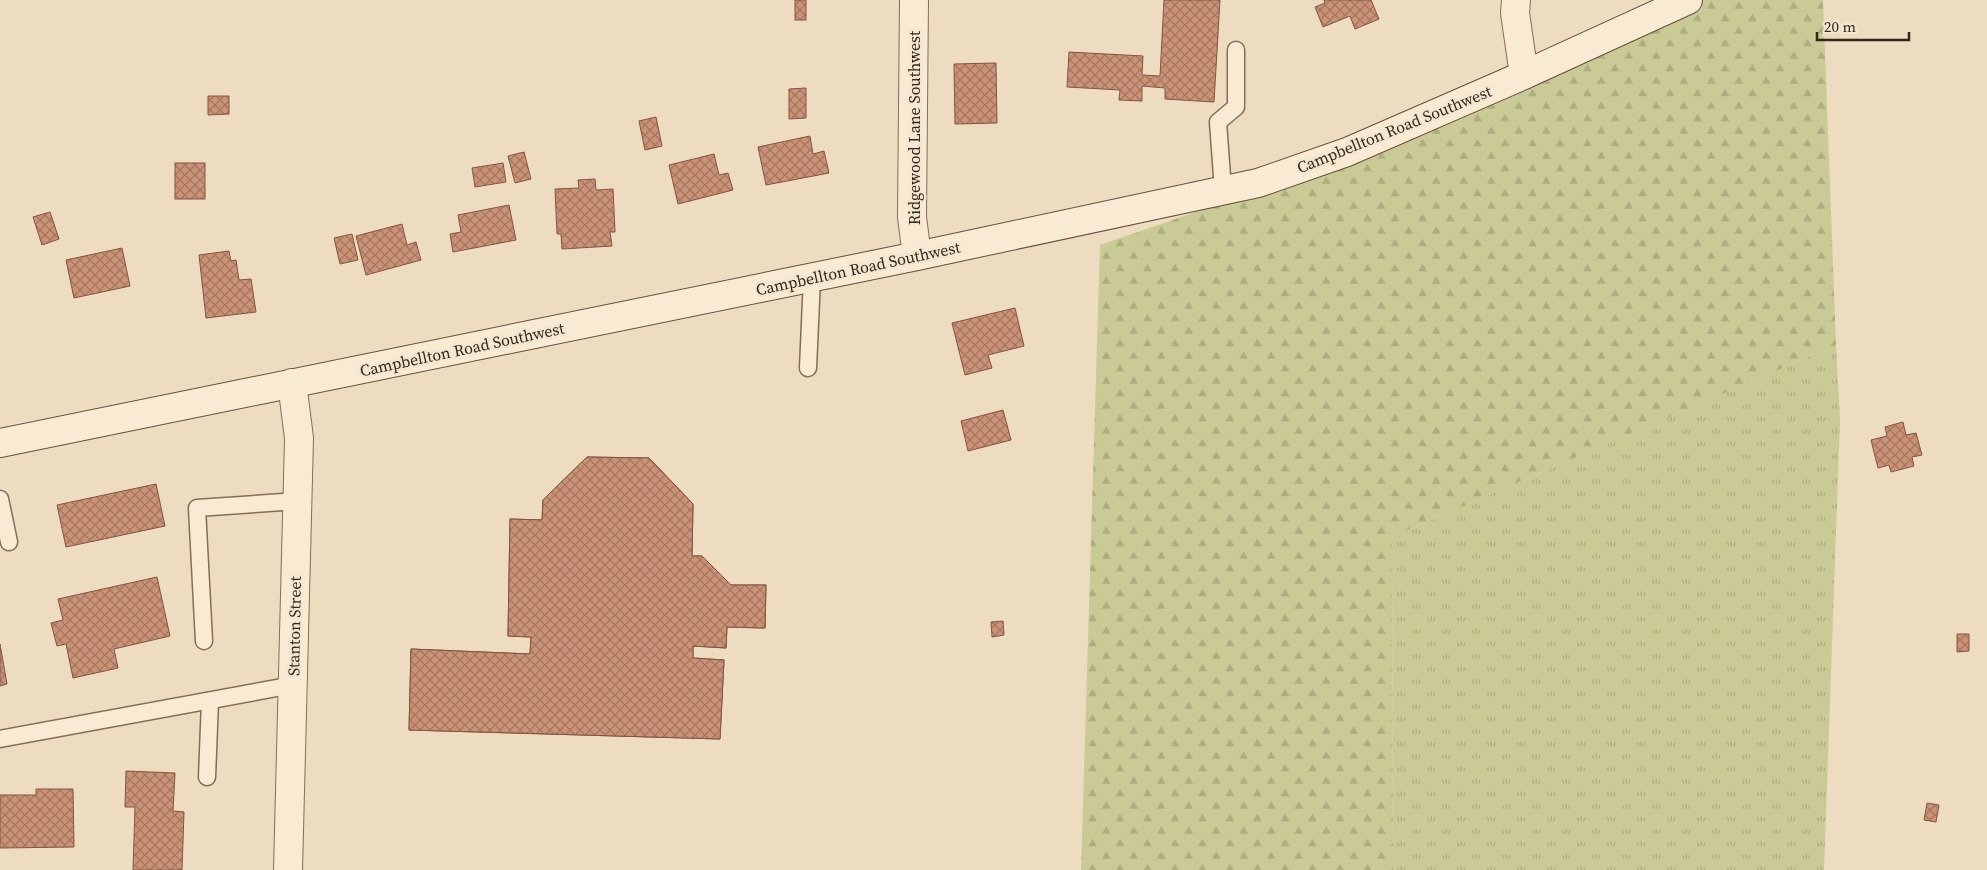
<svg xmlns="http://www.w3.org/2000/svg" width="1987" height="870" font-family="'Source Serif 4',serif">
<defs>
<pattern id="grass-tufts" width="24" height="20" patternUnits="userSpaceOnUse" patternTransform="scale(1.25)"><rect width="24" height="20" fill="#c9ca95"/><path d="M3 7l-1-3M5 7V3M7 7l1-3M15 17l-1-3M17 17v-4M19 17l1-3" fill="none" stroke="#adad80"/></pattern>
<pattern id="forest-firs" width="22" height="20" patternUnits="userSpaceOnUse" patternTransform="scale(1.25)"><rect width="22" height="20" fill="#c9ca95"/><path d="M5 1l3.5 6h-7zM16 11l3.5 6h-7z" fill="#adad80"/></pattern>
<pattern id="building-cross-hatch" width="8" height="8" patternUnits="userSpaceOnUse" patternTransform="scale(1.25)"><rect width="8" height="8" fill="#ca9276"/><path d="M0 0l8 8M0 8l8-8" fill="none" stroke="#a57760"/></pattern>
</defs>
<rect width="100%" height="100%" fill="#eddcc0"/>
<!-- grass -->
<polygon fill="url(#grass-tufts)" points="1836,345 1840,420 1824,870 1393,870 1392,537"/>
<!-- forest -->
<polygon fill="url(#forest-firs)" points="1690,0 1823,0 1836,345 1392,537 1393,870 1081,870 1100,245 1326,167"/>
<!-- building -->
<g fill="url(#building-cross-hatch)" stroke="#84543f" fill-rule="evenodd">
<rect x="795" y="0" width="11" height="20"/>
<polygon points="1164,0 1220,0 1214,102 1165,99 1165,88 1142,86 1142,101 1119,100 1120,90 1067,87 1069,52 1143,56 1142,75 1160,76"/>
<polygon points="1324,0 1371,0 1379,19 1355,29 1350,16 1323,27 1315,7 1325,3"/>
<polygon points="996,63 997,123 955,124 954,64"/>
<polygon points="806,88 806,118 789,119 789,89"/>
<polygon points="208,96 229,96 229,114 208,115"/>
<polygon points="656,117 662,146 645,150 639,121"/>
<polygon points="810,136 813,154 824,151 829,173 766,185 758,147"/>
<polygon points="524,152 531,179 515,183 508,156"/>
<polygon points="714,154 719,175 728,173 733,190 678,204 669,165"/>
<rect x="175" y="163" width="30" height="36"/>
<polygon points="503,163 506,182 475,187 472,168"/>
<polygon points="595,179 596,190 613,189 615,232 610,232 612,246 562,249 561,234 557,234 555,189 579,188 578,180"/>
<polygon points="509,205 516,240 453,252 450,234 461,232 458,215"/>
<polygon points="50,212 59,239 42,245 33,217"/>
<polygon points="402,224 407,245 416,242 421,260 366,275 356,236"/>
<polygon points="352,234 358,260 340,264 334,238"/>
<polygon points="122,248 130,286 74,298 66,260"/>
<polygon points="229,251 231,261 236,260 239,280 251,279 256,312 206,318 199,255"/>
<polygon points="1015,308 1024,346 988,355 992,368 965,375 952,323"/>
<polygon points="1003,410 1011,440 968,451 961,421"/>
<polygon points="1903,422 1906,435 1916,433 1922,455 1912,457 1914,466 1891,472 1889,465 1878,468 1871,440 1887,436 1885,427"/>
<path d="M 587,457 L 649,458 L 693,504 L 692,556 L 702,556 L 731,585 L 766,585 L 765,628 L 727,627 L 726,648 L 693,646 L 693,658 L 724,660 L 720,739 L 409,730 L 411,649 L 530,654 L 531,637 L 508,636 L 510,519 L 542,520 L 543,500 ZM 545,638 L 642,642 L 642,658 L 544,656 Z"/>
<polygon points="587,457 649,458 693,504 692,556 702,556 731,585 766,585 765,628 727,627 726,648 693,646 693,658 724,660 720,739 409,730 411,649 530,654 531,637 508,636 510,519 542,520 543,500"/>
<polygon points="156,484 165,526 66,547 57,505"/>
<polygon points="157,577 170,636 114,649 118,668 73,678 66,644 57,646 51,623 63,620 58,599"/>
<polygon points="1003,621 1004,635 992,637 991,622"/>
<polygon points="1957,634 1969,634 1969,651 1957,652"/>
<polygon points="0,644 7,684 0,686"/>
<polygon points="126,771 175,773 173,811 184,812 182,870 133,870 135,807 125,807"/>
<polygon points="36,789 73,789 74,847 0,848 0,795 36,795"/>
<polygon points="1927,803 1939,805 1936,822 1924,820"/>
</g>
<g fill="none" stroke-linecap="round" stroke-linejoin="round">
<defs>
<g id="service">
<polyline points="1223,190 1218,122 1236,107 1236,50"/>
<polyline points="808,368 812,278"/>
<polyline points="0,499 9,542"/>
<polyline points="204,641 197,508 298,501"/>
<polyline points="0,739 293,685"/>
<polyline points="207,777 210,701"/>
</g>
<g id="minor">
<polyline points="914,0 912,217 917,256"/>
<polyline points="1516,0 1515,13 1524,75"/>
</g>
<polyline id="tertiary" points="288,870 299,438 292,383"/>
<polyline id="secondary" points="0,443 917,256 1258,183 1347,152 1524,75 1688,0"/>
</defs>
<!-- service casing -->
<use href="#service" stroke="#856d58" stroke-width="19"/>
<!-- minor casing -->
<use href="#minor" stroke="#856d58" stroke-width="30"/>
<!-- tertiary casing -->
<use href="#tertiary" stroke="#856d58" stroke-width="30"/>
<!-- secondary casing -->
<use href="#secondary" stroke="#674e3c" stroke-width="30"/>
<!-- service -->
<use href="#service" stroke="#f8ead3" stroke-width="16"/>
<!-- minor -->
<use href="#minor" stroke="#f8ead3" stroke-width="28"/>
<!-- tertiary -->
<use href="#tertiary" stroke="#f8ead3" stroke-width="28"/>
<!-- secondary -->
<use href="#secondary" stroke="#f8ead3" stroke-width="28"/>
</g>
<g text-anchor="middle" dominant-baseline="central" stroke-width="5" stroke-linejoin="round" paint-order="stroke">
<!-- street labels -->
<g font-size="16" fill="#35261d" stroke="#f4e7cf">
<text transform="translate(914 128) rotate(-90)">Ridgewood Lane Southwest</text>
<text transform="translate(1394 129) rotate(-22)">Campbellton Road Southwest</text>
<text transform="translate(858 268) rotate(-12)">Campbellton Road Southwest</text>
<text transform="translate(462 349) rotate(-12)">Campbellton Road Southwest</text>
<text transform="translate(294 626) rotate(-89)">Stanton Street</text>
</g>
</g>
<!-- scale -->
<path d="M1817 32v8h92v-8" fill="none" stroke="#35261d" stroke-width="2.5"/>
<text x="1824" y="32" font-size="15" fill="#35261d" stroke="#f4e7cf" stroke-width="4" paint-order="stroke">20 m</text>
</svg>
